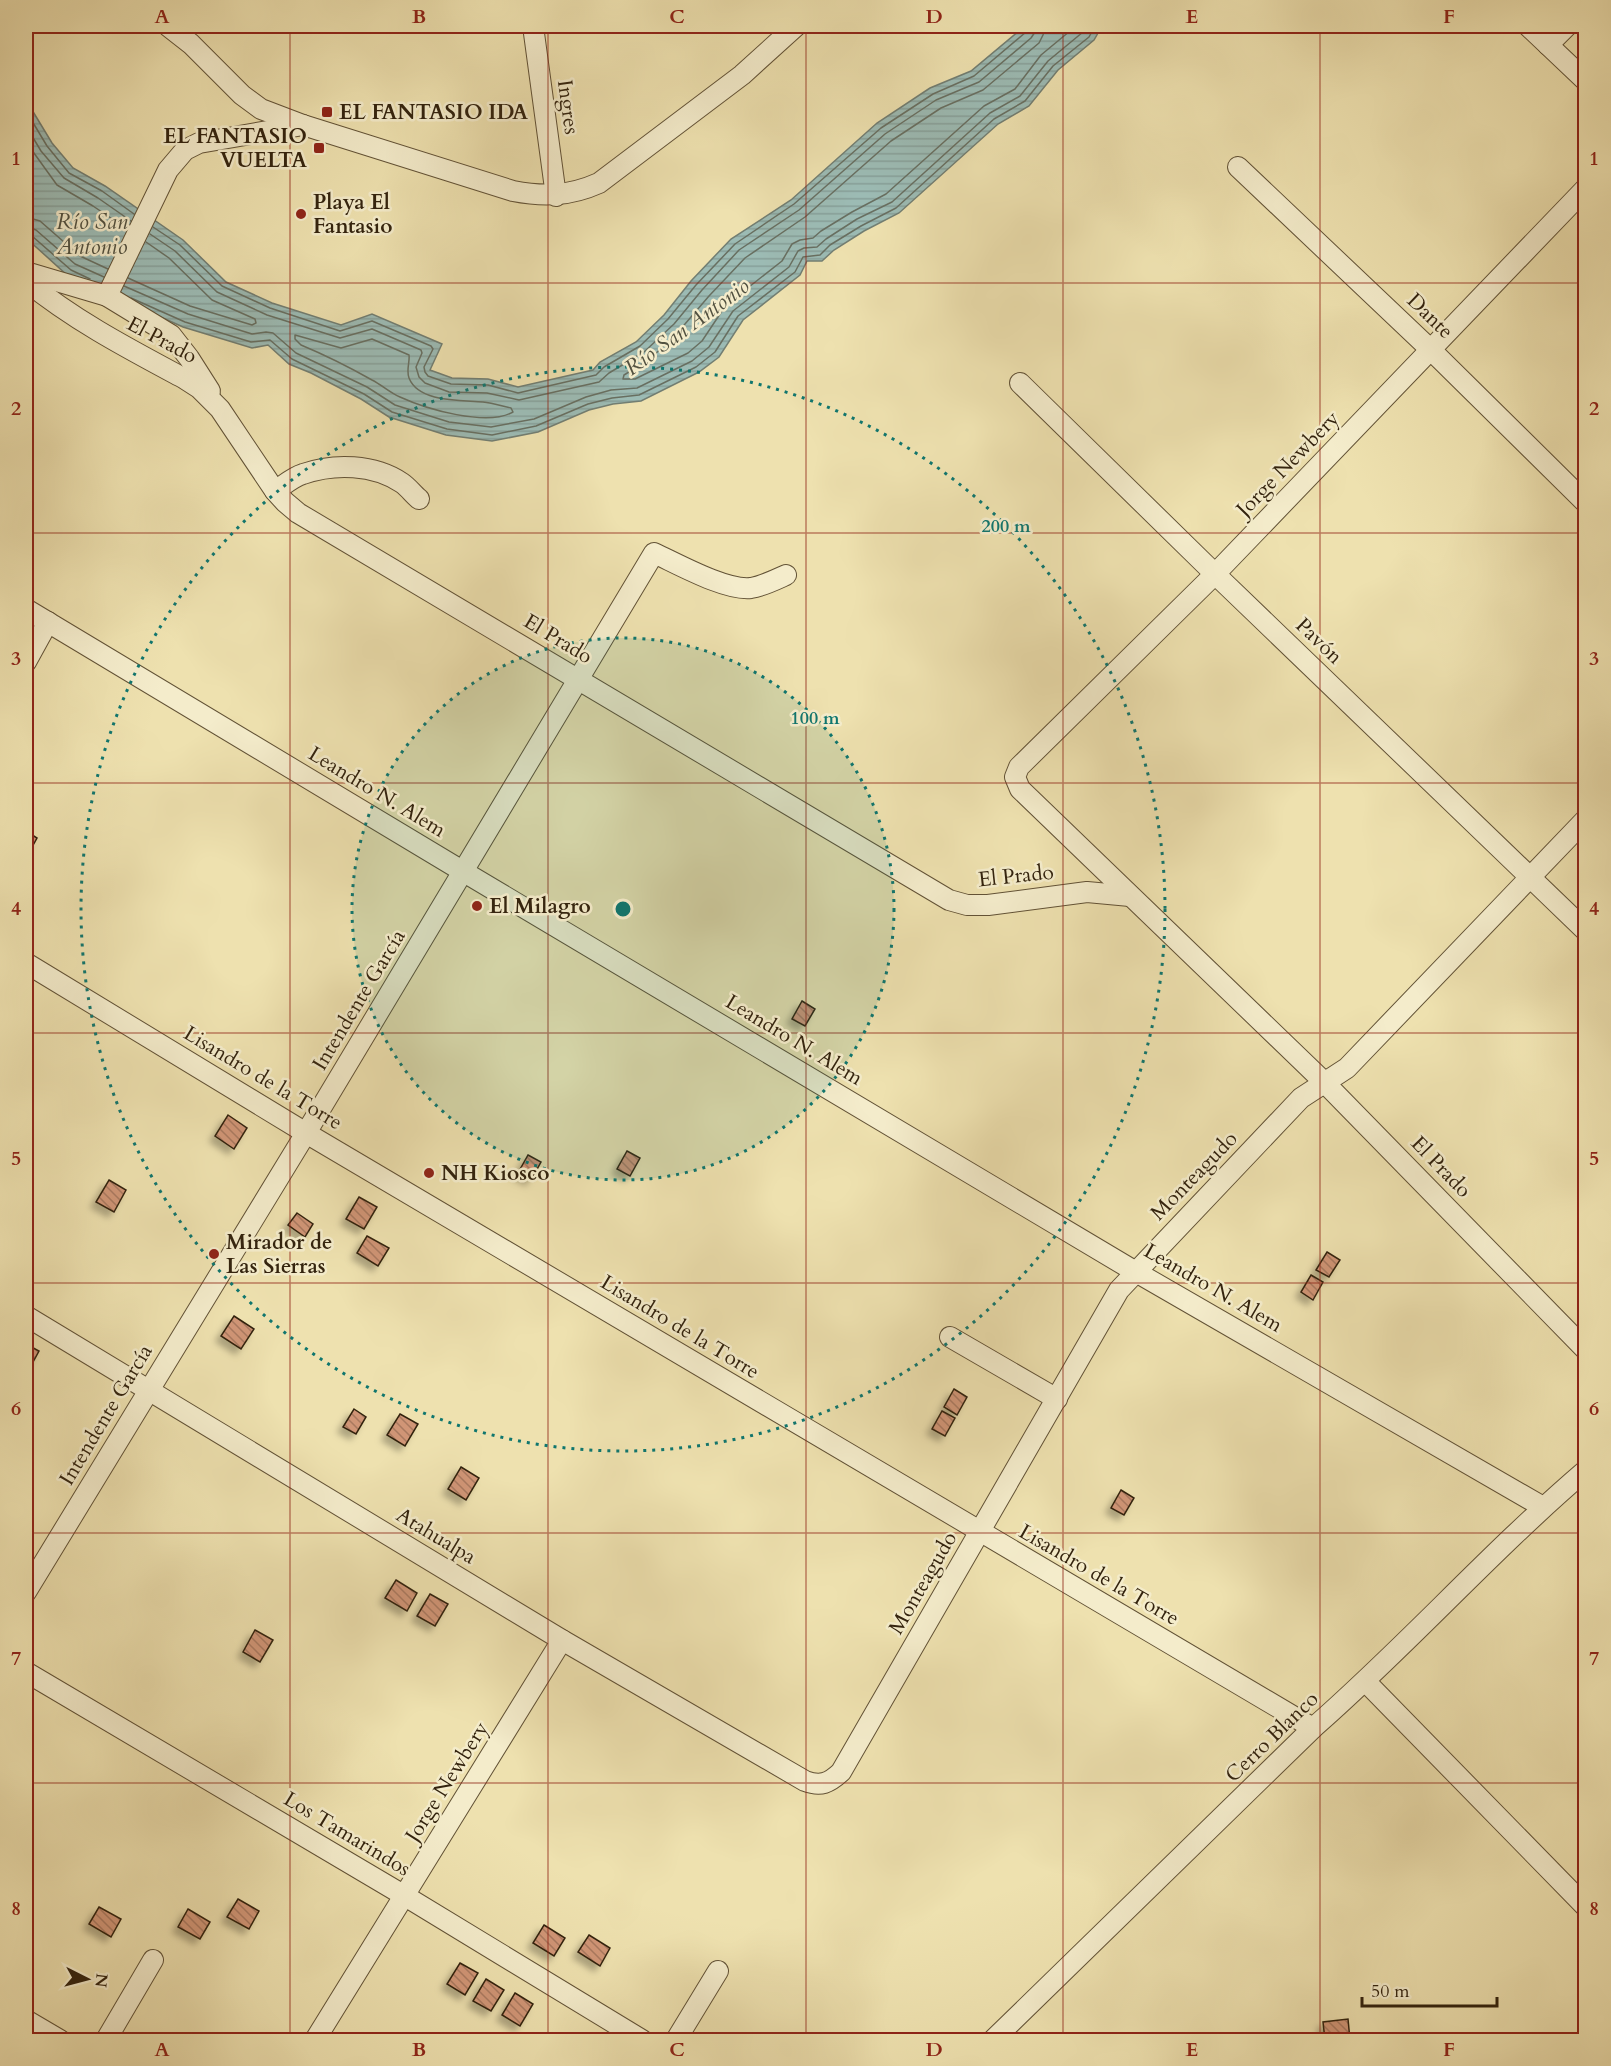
<svg xmlns="http://www.w3.org/2000/svg" width="1611" height="2066" font-family="Cardo,serif">
<defs>
<pattern id="water-rules" width="6" height="5" patternUnits="userSpaceOnUse" patternTransform="scale(1.5)"><rect width="6" height="5" fill="#9cbbb4"/><path d="M0 2.5h6" fill="none" stroke="#87a09a"/></pattern>
<pattern id="building-back-hatch" width="6" height="6" patternUnits="userSpaceOnUse" patternTransform="scale(1.5)"><rect width="6" height="6" fill="#d09576"/><path d="M-1 5l2 2M0 0l6 6M5-1l2 2" fill="none" stroke="#a9795f"/></pattern>
<filter id="shadow"><feDropShadow dx="-5.5" dy="5.5" stdDeviation="3" flood-color="#0004"/></filter>
</defs>
<rect width="100%" height="100%" fill="#eee1af"/>
<filter id="stains"><feTurbulence type="fractalNoise" baseFrequency=".00333" numOctaves="4"/><feColorMatrix values="0 0 0 0 .2 0 0 0 0 .09 0 0 0 0 .02 0 0 0 .5 -.17"/></filter>
<radialGradient id="worn" r=".72"><stop offset=".6" stop-color="#630" stop-opacity="0"/><stop offset="1" stop-color="#630" stop-opacity=".3"/></radialGradient>
<!-- water -->
<polygon fill="url(#water-rules)" stroke="#727e72" stroke-width="1.5" points="1025,26 1102,26 1094,40 1058,70 1029,106 998,124 899,213 864,231 834,250 822,261 807,261 800,275 743,320 719,357 699,372 641,401 613,404 589,410 538,432 492,441 446,435 389,417 361,399 311,373 289,364 268,345 252,348 183,327 67,275 26,238 26,100 52,143 73,168 105,186 183,240 226,282 272,303 341,325 372,314 442,344 430,370 452,378 488,379 518,387 593,370 600,362 636,342 664,315 691,281 731,239 791,200 877,123 930,88 971,71"/>
<g fill="none" stroke-linecap="round" stroke-linejoin="round">
<!-- shore -->
<g stroke="#686f61" stroke-width="1.5">
<polyline points="1045,26 1043,35 1039,43 983,90 941,108 891,141 805,217 745,258 709,296 679,331 650,359 624,375 623,379 635,379 688,353 702,341 726,305 782,261 792,244 800,240 813,238 821,231 852,212 886,194 984,106 1015,89 1041,55 1076,26"/>
<polyline points="26,111 47,146 69,173 102,191 134,214"/>
<polyline points="26,126 41,151 64,178 98,198 131,221"/>
<polyline points="26,142 57,185 93,206 127,229"/>
<polyline points="26,217 40,221 80,256 108,269"/>
<polyline points="26,226 36,230 75,264 104,277"/>
<polyline points="153,227 180,245 222,286 270,308 340,331 372,321 431,346 433,349 424,367 425,372 428,376 451,384 488,385 518,393 596,375 604,367 640,346 668,319 696,285 735,244 794,204 881,128 933,94 974,76 1026,32 1028,26"/>
<polyline points="26,234 32,236 71,270 90,279"/>
<polyline points="150,234 175,251 217,292 267,315 340,338 372,329 421,350 422,353 416,367 419,377 425,383 449,392 487,393 519,400 599,382 609,373 644,352 674,324 702,290 739,250 799,210 885,134 936,100 979,82 1031,38 1035,32 1036,26"/>
<polyline points="128,278 190,306 252,325 256,323 255,319 212,300 169,258 146,242"/>
<polyline points="124,286 188,314 252,334 266,332 273,333 296,353 367,387 395,405 449,422 491,427 534,419 586,397 611,390 637,388 692,361 709,347 733,311 789,267 798,251 804,248 817,247 826,239 857,219 892,202 990,113 1020,96 1048,61 1083,32 1086,26"/>
<polyline points="131,298 185,322 251,342 270,340 292,359 364,394 392,412 447,429 492,435 536,426 588,404 612,398 639,395 696,367 715,352 738,316 795,272 803,257 820,255 830,245 861,226 896,208 994,119 1025,101 1053,66 1089,37 1095,26"/>
<path d="M 295,335 L 341,348 L 372,339 L 409,355 C 410,362 406,370 409,378 C 419,403 462,400 483,402 C 492,403 502,406 511,408 L 513,412 C 487,427 426,409 400,397 C 390,393 382,385 372,380 C 349,367 325,355 301,345 L 295,339 Z"/>
</g>
</g>
<!-- building -->
<g fill="url(#building-back-hatch)" stroke="#33230e" stroke-width="1.5" filter="url(#shadow)">
<polygon points="26,831 37,838 26,858"/>
<polygon points="802,1001 815,1009 805,1026 792,1019"/>
<polygon points="228,1115 247,1128 234,1149 215,1136"/>
<polygon points="627,1151 640,1158 630,1176 617,1169"/>
<polygon points="528,1155 541,1162 531,1180 518,1173"/>
<polygon points="109,1180 126,1190 114,1212 96,1202"/>
<polygon points="359,1197 377,1207 364,1229 346,1219"/>
<polygon points="297,1213 313,1224 305,1237 288,1225"/>
<polygon points="367,1236 389,1248 378,1266 357,1253"/>
<polygon points="1327,1252 1340,1260 1329,1277 1316,1270"/>
<polygon points="1311,1275 1323,1282 1313,1300 1301,1292"/>
<polygon points="234,1316 254,1329 241,1349 221,1336"/>
<polygon points="26,1344 39,1351 27,1373 26,1373"/>
<polygon points="954,1389 967,1397 957,1415 944,1407"/>
<polygon points="354,1409 366,1417 356,1434 343,1427"/>
<polygon points="942,1411 955,1418 945,1436 932,1429"/>
<polygon points="400,1414 418,1424 405,1446 387,1435"/>
<polygon points="461,1467 479,1478 466,1500 448,1489"/>
<polygon points="1121,1490 1134,1498 1124,1515 1111,1508"/>
<polygon points="396,1580 417,1593 407,1611 385,1598"/>
<polygon points="430,1594 448,1604 435,1626 417,1616"/>
<polygon points="255,1630 273,1640 260,1662 243,1652"/>
<polygon points="238,1899 259,1911 249,1929 227,1917"/>
<polygon points="99,1907 121,1919 111,1937 89,1924"/>
<polygon points="188,1909 210,1922 200,1939 178,1927"/>
<polygon points="544,1925 565,1938 554,1956 533,1943"/>
<polygon points="589,1935 610,1948 600,1966 578,1952"/>
<polygon points="460,1963 478,1973 465,1995 447,1984"/>
<polygon points="486,1979 504,1990 491,2011 473,2001"/>
<polygon points="515,1993 533,2004 520,2026 502,2015"/>
<polygon points="1348,2019 1350,2040 1325,2040 1323,2022"/>
</g>
<g fill="none" stroke-linecap="round" stroke-linejoin="round">
<defs>
<g id="minor">
<path d="M 168,26 L 191,44 L 242,95 L 261,109 L 303,125 L 513,191 C 544,197 570,196 599,183 L 742,75 L 796,26"/>
<polyline points="533,26 556,196"/>
<polyline points="1528,26 1586,81"/>
<polyline points="1548,45 1567,26"/>
<polyline points="1238,167 1431,350 1586,503"/>
<polyline points="1586,188 1215,574 1019,767 1015,777 1020,789 1324,1082 1586,1350"/>
<polyline points="26,272 107,296 168,170 185,150 199,143 303,125"/>
<path d="M 26,281 C 75,321 129,349 185,379 L 199,388 L 220,409 L 275,491 L 285,502 L 298,513 L 949,900 L 967,905 L 988,905 L 1087,892 L 1130,896"/>
<polyline points="107,296 171,335 189,358 210,391"/>
<polyline points="1020,383 1215,574 1586,931"/>
<path d="M 275,491 C 284,485 293,477 303,474 C 334,463 374,464 402,483 C 408,487 413,494 419,499"/>
<polyline points="26,609 464,872 1136,1272 1543,1507"/>
<polyline points="26,662 48,622"/>
<polyline points="26,963 306,1133 1313,1728"/>
<path d="M 26,1316 L 562,1640 L 805,1781 C 821,1787 829,1783 841,1772 L 1119,1290 L 1301,1098 L 1347,1068 L 1586,819"/>
<polyline points="950,1337 1057,1399"/>
<path d="M 26,1592 L 306,1133 L 654,553 C 678,564 726,591 751,588 C 763,586 775,580 786,575"/>
<polyline points="26,1672 405,1896 642,2040"/>
<polyline points="1366,1682 1586,1907"/>
<polyline points="26,2020 60,2040"/>
<polyline points="106,2040 153,1960"/>
<polyline points="315,2040 562,1640"/>
<polyline points="676,2040 718,1971"/>
<path d="M 993,2040 L 1313,1728 C 1407,1646 1490,1552 1586,1470"/>
</g>
</defs>
<!-- minor casing -->
<use href="#minor" stroke="#625236" stroke-width="22"/>
<!-- minor -->
<use href="#minor" stroke="#f4eccb" stroke-width="20"/>
</g>
<!-- grid -->
<path fill="none" stroke="#8f2418" stroke-width="1.5" stroke-opacity="0.55" d="M 290,26 L 290,2040M 548,26 L 548,2040M 806,26 L 806,2040M 1063,26 L 1063,2040M 1320,26 L 1320,2040M 26,283 L 1586,283M 26,533 L 1586,533M 26,783 L 1586,783M 26,1033 L 1586,1033M 26,1283 L 1586,1283M 26,1533 L 1586,1533M 26,1783 L 1586,1783"/>
<!-- distance rings -->
<circle cx="623" cy="909" r="271" fill="#0f766e" fill-opacity=".12"/>
<g fill="none" stroke="#0f766e" stroke-width="3" stroke-dasharray="3 6">
<circle cx="623" cy="909" r="271"/>
<circle cx="623" cy="909" r="542"/>
</g>
<!-- markers -->
<g fill="#8f2418" stroke="#f4eccb" stroke-width="2">
<rect x="321" y="106" width="12" height="12" rx="3"/>
<rect x="313" y="142" width="12" height="12" rx="3"/>
<circle cx="301" cy="214" r="6"/>
<circle cx="477" cy="906" r="6"/>
<circle cx="429" cy="1173" r="6"/>
<circle cx="214" cy="1254" r="6"/>
</g>
<g text-anchor="middle" dominant-baseline="central" stroke-width="5" stroke-linejoin="round" paint-order="stroke">
<!-- street labels -->
<g font-size="21" fill="#33230e" stroke="#f4eccb">
<text transform="translate(568 107) rotate(82)">Ingres</text>
<text transform="translate(1430 316) rotate(44)">Dante</text>
<text transform="translate(162 340) rotate(28)">El Prado</text>
<text transform="translate(1288 464) rotate(-46)">Jorge Newbery</text>
<text transform="translate(558 639) rotate(31)">El Prado</text>
<text transform="translate(1319 641) rotate(44)">Pavón</text>
<text transform="translate(377 792) rotate(31)">Leandro N. Alem</text>
<text transform="translate(1016 876) rotate(-6)">El Prado</text>
<text transform="translate(359 1000) rotate(-59)">Intendente García</text>
<text transform="translate(794 1040) rotate(31)">Leandro N. Alem</text>
<text transform="translate(263 1078) rotate(31)">Lisandro de la Torre</text>
<text transform="translate(1441 1167) rotate(46)">El Prado</text>
<text transform="translate(1194 1176) rotate(-46)">Monteagudo</text>
<text transform="translate(1213 1288) rotate(30)">Leandro N. Alem</text>
<text transform="translate(680 1327) rotate(31)">Lisandro de la Torre</text>
<text transform="translate(106 1415) rotate(-59)">Intendente García</text>
<text transform="translate(436 1536) rotate(31)">Atahualpa</text>
<text transform="translate(1099 1575) rotate(30)">Lisandro de la Torre</text>
<text transform="translate(923 1583) rotate(-60)">Monteagudo</text>
<text transform="translate(1272 1737) rotate(-44)">Cerro Blanco</text>
<text transform="translate(447 1782) rotate(-58)">Jorge Newbery</text>
<text transform="translate(347 1834) rotate(31)">Los Tamarindos</text>
</g>
<!-- poi labels -->
<g font-size="21" font-weight="bold" fill="#33230e" stroke="#f4eccb" text-anchor="start">
<text x="339" y="112">EL FANTASIO IDA</text>
<text x="307" y="136" text-anchor="end">EL FANTASIO<tspan x="307" dy="24">VUELTA</tspan></text>
<text x="313" y="202">Playa El<tspan x="313" dy="24">Fantasio</tspan></text>
<text x="489" y="906">El Milagro</text>
<text x="441" y="1173">NH Kiosco</text>
<text x="226" y="1242">Mirador de<tspan x="226" dy="24">Las Sierras</tspan></text>
</g>
<!-- water labels -->
<g font-size="22" font-style="italic" fill="#525140" stroke="#f4eccb">
<text x="92" y="222">Río San<tspan x="92" dy="25">Antonio</tspan></text>
<text transform="translate(687 327) rotate(-36)">Río San Antonio</text>
</g>
</g>
<circle cx="623" cy="909" r="9" fill="#0f766e" stroke="#f4eccb" stroke-width="3"/>
<g font-size="18" text-anchor="middle" font-weight="bold" fill="#0f766e" stroke="#f4eccb" stroke-width="5" stroke-linejoin="round" paint-order="stroke">
<text x="1006" y="532">200 m</text>
<text x="815" y="724">100 m</text>
</g>
<!-- margin -->
<rect width="1611" height="2066" fill="none" stroke="#eee1af" stroke-width="66"/>
<!-- north arrow -->
<g transform="translate(87 1979) rotate(96)" stroke="#f4eccb" stroke-width="4.5" paint-order="stroke">
<path d="M0-4.5L10 22L0 15L-10 22Z" fill="#33230e"/>
<text y="-9" font-size="16" font-weight="bold" text-anchor="middle" fill="#33230e">N</text>
</g>
<!-- scale -->
<path d="M1362 1997v9h135v-9" fill="none" stroke="#33230e" stroke-width="3"/>
<text x="1371" y="1997" font-size="18" fill="#33230e" stroke="#f4eccb" stroke-width="4.5" paint-order="stroke">50 m</text>
<rect x="33" y="33" width="1545" height="2000" fill="none" stroke="#8f2418" stroke-width="2"/>
<g font-size="20" text-anchor="middle" font-weight="bold" fill="#8f2418">
<text x="162" y="23">A</text>
<text x="419" y="23">B</text>
<text x="677" y="23">C</text>
<text x="934" y="23">D</text>
<text x="1192" y="23">E</text>
<text x="1449" y="23">F</text>
<text x="16" y="165">1</text>
<text x="1594" y="165">1</text>
<text x="16" y="415">2</text>
<text x="1594" y="415">2</text>
<text x="16" y="665">3</text>
<text x="1594" y="665">3</text>
<text x="16" y="915">4</text>
<text x="1594" y="915">4</text>
<text x="16" y="1165">5</text>
<text x="1594" y="1165">5</text>
<text x="16" y="1415">6</text>
<text x="1594" y="1415">6</text>
<text x="16" y="1665">7</text>
<text x="1594" y="1665">7</text>
<text x="16" y="1915">8</text>
<text x="1594" y="1915">8</text>
<text x="162" y="2056">A</text>
<text x="419" y="2056">B</text>
<text x="677" y="2056">C</text>
<text x="934" y="2056">D</text>
<text x="1192" y="2056">E</text>
<text x="1449" y="2056">F</text>
</g>
<rect width="100%" height="100%" filter="url(#stains)"/>
<rect width="100%" height="100%" fill="url(#worn)"/>
</svg>
